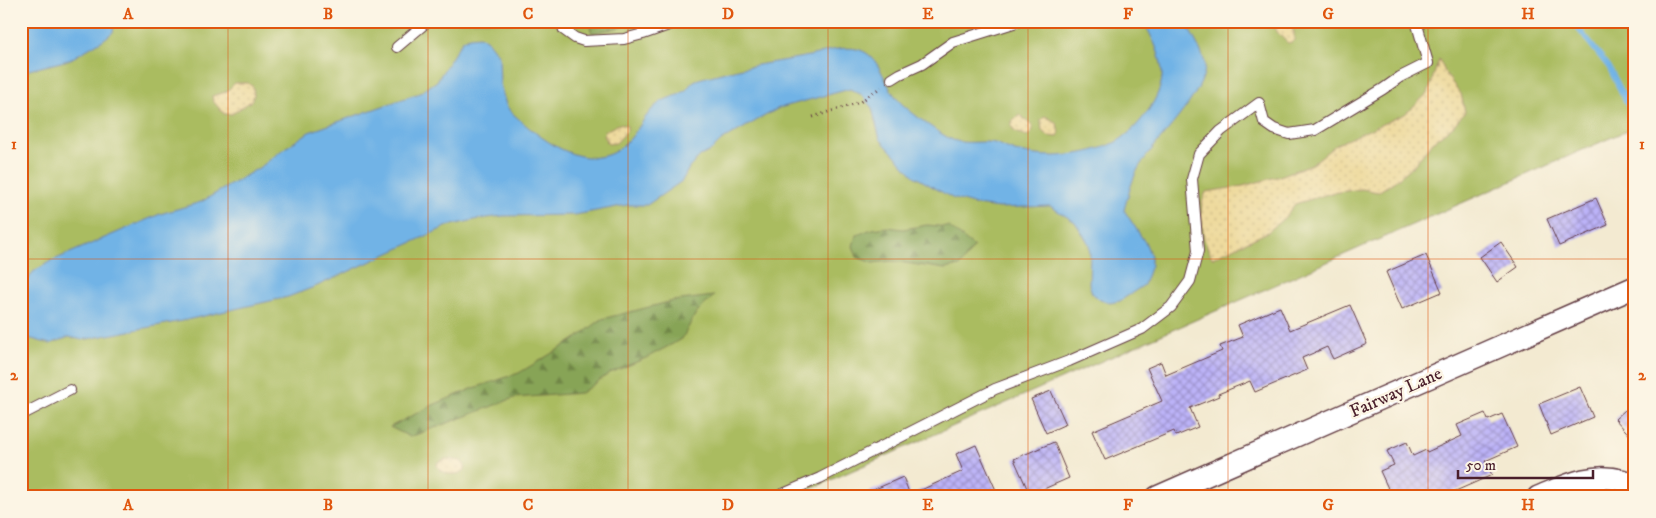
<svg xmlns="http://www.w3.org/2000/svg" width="1656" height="518" font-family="'IM FELL DW Pica',serif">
<defs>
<pattern id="forest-firs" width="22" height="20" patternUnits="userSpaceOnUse" patternTransform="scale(1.25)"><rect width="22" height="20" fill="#87a456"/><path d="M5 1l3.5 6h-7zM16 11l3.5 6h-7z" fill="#708547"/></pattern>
<pattern id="sand-dots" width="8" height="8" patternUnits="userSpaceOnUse" patternTransform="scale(1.25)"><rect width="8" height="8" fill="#eeda9e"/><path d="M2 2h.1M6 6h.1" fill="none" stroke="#cebb88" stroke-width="1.8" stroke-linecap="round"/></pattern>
<pattern id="building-cross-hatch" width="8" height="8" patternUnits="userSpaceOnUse" patternTransform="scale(1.25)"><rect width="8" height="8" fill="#bcb3f8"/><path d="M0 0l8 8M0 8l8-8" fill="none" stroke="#9b91c9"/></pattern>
</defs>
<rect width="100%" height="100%" fill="#fcf5e5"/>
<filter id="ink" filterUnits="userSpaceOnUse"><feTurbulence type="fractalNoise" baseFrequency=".02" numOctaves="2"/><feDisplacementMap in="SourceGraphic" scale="10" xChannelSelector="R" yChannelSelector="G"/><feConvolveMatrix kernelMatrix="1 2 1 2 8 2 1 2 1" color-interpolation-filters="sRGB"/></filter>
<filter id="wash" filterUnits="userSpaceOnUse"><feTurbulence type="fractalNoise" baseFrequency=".0096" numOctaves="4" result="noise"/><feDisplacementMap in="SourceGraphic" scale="20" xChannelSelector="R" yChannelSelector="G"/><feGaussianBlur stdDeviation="1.12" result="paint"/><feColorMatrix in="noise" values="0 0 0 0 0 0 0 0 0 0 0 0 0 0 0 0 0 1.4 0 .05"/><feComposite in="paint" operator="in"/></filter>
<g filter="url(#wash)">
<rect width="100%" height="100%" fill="#f3ead1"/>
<!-- green -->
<polygon fill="#aabc60" stroke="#7a6e46" points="21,21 1635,21 1635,127 792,497 21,497"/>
<!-- forest -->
<g fill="url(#forest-firs)" stroke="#686240">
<polygon points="588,21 651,21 592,33"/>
<polygon points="927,225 949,227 974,247 960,266 945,269 892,261 872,263 857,257 853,246 856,235 872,229 887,227 903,229"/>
<polygon points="714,296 696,313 682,339 646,358 610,373 581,393 514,398 410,437 390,427 433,405 474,388 519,373 574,340 602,319 673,301"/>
</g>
<!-- sand -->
<g fill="url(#sand-dots)" stroke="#9c7c64">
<path d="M 1275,21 L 1288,21 L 1294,32 L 1294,41 L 1288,43 C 1282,37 1273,31 1275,21 Z"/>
<polygon points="1439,59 1447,76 1461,94 1465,112 1453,126 1434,141 1413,166 1395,181 1378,192 1362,189 1331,193 1295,204 1285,217 1268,232 1212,258 1204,239 1201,213 1202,202 1206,192 1243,186 1280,176 1312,164 1337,144 1405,114 1428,93"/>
<polygon points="235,83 248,83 253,87 254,95 251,101 232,114 224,114 213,101 212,96 226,92"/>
<polygon points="1020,115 1033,127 1032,133 1027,136 1015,132 1011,126 1013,120"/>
<polygon points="1045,116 1057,123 1059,134 1058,137 1048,136 1042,131 1041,120"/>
<polygon points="619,124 627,126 627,131 616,143 608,144 604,135 605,131"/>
<path d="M 446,459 L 461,461 L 465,466 L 465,470 C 456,477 443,475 437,466 L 438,462 Z"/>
</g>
<!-- water -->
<g fill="#71b3e6" stroke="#5e6988">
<polygon points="38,21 123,21 114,25 113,32 103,40 69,60 21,72 21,26"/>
<path d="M 1143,21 L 1185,21 C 1190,33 1205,54 1205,66 C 1205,95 1155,141 1139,167 C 1132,179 1128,196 1124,210 L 1146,244 L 1151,256 L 1151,265 L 1144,285 L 1120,301 L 1110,303 L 1100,300 L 1092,293 L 1089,284 L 1090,256 L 1089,244 L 1075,222 L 1050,206 L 999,208 L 976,205 L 952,198 L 914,176 L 880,139 L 872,108 L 862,95 L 850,89 L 779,108 L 754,122 L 721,141 L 711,151 L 700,156 L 689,168 L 682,181 L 647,205 L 627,205 L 575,215 L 503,216 L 479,219 L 448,226 L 317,286 L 288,297 L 182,321 L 82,340 L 69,337 L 50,344 L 21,336 L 23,331 L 21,328 L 21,290 L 33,272 L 49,262 L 160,214 L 201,202 L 262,166 L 281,151 L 309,132 L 420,93 L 437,81 L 462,41 L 469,37 L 479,36 L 486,39 L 499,56 L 500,84 L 506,105 L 510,111 C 538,137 587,178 624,145 C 638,133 644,114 659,103 C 667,97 678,97 686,90 C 689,88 690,83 694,81 C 699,78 708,77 714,75 C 745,66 777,62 809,56 C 819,54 828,50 838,49 C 883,42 877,80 902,104 C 913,114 939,134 953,140 C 966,145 982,140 995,143 C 1002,145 1008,149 1015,151 C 1027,154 1040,156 1053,156 C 1072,156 1097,151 1114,143 C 1135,133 1164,96 1162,72 C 1161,54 1152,37 1143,21 Z"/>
</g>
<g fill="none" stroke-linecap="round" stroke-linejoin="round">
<!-- stream -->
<polyline stroke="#71b3e6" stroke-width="5.5" points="1574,21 1577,27 1609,67 1635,119"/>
</g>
<g id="blocks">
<!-- building -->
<g fill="url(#building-cross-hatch)">
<polygon points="1596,198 1608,225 1559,246 1547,219"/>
<polygon points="1501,242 1518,267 1497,282 1480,257"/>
<polygon points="1426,255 1442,292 1402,309 1386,272"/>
<polygon points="1350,305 1367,344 1333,359 1327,347 1302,358 1307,370 1255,392 1250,381 1218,394 1219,396 1190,408 1198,427 1176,436 1174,431 1105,460 1092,431 1162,401 1147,368 1161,362 1166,375 1222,351 1220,346 1243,337 1238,325 1280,307 1290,330"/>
<polygon points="1580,387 1593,417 1551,435 1539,404"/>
<polygon points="1051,391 1066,424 1046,433 1031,399"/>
<polygon points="1635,401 1635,441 1615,419"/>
<polygon points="1485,413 1488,420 1502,414 1517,447 1485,461 1492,475 1442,497 1392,497 1380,471 1394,465 1387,451 1407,442 1413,456 1426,450 1427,452 1462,436 1457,425"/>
<polygon points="1054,442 1069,478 1030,495 1014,459"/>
<polygon points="976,445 999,497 857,497 903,477 910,495 963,471 956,454"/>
</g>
</g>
</g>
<g filter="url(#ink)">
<use href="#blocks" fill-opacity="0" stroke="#633d44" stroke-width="1"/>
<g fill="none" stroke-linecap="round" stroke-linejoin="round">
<defs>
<g id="service">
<polyline points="561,21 564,30 575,38 584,41 624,39 643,34 680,21"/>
<polyline points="397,47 428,21"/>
<polyline points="892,79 900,74 922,64 953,42 1020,21"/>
<polyline points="21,412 25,413 70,390"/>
<polyline points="776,497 820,478 995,389 1069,361 1142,329 1171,307 1190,281 1198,251 1192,179 1199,154 1221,131 1259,103 1264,122 1274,129 1289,134 1315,130 1383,89 1400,77 1428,63 1416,21"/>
</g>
<g id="minor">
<polyline points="1157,497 1635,287"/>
<path d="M 1538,497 C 1565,486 1591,472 1621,480 C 1626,482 1631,482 1635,487"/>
</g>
</defs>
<!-- service casing -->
<use href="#service" stroke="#633d44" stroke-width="12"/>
<!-- minor casing -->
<use href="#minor" stroke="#633d44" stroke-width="24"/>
<!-- path -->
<polyline stroke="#633d44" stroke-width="3" stroke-dasharray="1 4" stroke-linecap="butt" points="813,117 860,102 881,87"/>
<!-- service -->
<use href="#service" stroke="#fff" stroke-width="10"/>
<!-- minor -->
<use href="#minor" stroke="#fff" stroke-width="21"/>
</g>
</g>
<!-- grid -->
<path fill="none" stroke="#e0560e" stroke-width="1" stroke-opacity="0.55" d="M 228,21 L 228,497M 428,21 L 428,497M 628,21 L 628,497M 828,21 L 828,497M 1028,21 L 1028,497M 1228,21 L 1228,497M 1428,21 L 1428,497M 21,259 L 1635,259"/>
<g text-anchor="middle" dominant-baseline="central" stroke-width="5" stroke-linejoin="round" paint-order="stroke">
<!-- street labels -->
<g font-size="18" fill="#4a1f2b" stroke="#fcf5e5">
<text transform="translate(1396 393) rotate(-24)">Fairway Lane</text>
</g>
</g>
<!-- margin -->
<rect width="1656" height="518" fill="none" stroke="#fcf5e5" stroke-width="55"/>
<!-- scale -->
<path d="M1458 470v8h135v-8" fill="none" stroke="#4a1f2b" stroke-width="2.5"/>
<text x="1466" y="470" font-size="15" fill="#4a1f2b" stroke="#fcf5e5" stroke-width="4" paint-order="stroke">50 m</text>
<rect x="28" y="28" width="1600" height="462" fill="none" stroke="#e0560e" stroke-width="2"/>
<g font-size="16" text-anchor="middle" font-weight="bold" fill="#e0560e">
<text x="128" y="19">A</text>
<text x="328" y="19">B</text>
<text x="528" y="19">C</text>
<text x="728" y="19">D</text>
<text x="928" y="19">E</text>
<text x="1128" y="19">F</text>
<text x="1328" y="19">G</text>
<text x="1528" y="19">H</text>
<text x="14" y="149">1</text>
<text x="1642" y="149">1</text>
<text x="14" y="380">2</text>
<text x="1642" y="380">2</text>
<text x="128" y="510">A</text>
<text x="328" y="510">B</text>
<text x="528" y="510">C</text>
<text x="728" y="510">D</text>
<text x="928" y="510">E</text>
<text x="1128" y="510">F</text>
<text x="1328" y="510">G</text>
<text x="1528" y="510">H</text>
</g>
</svg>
